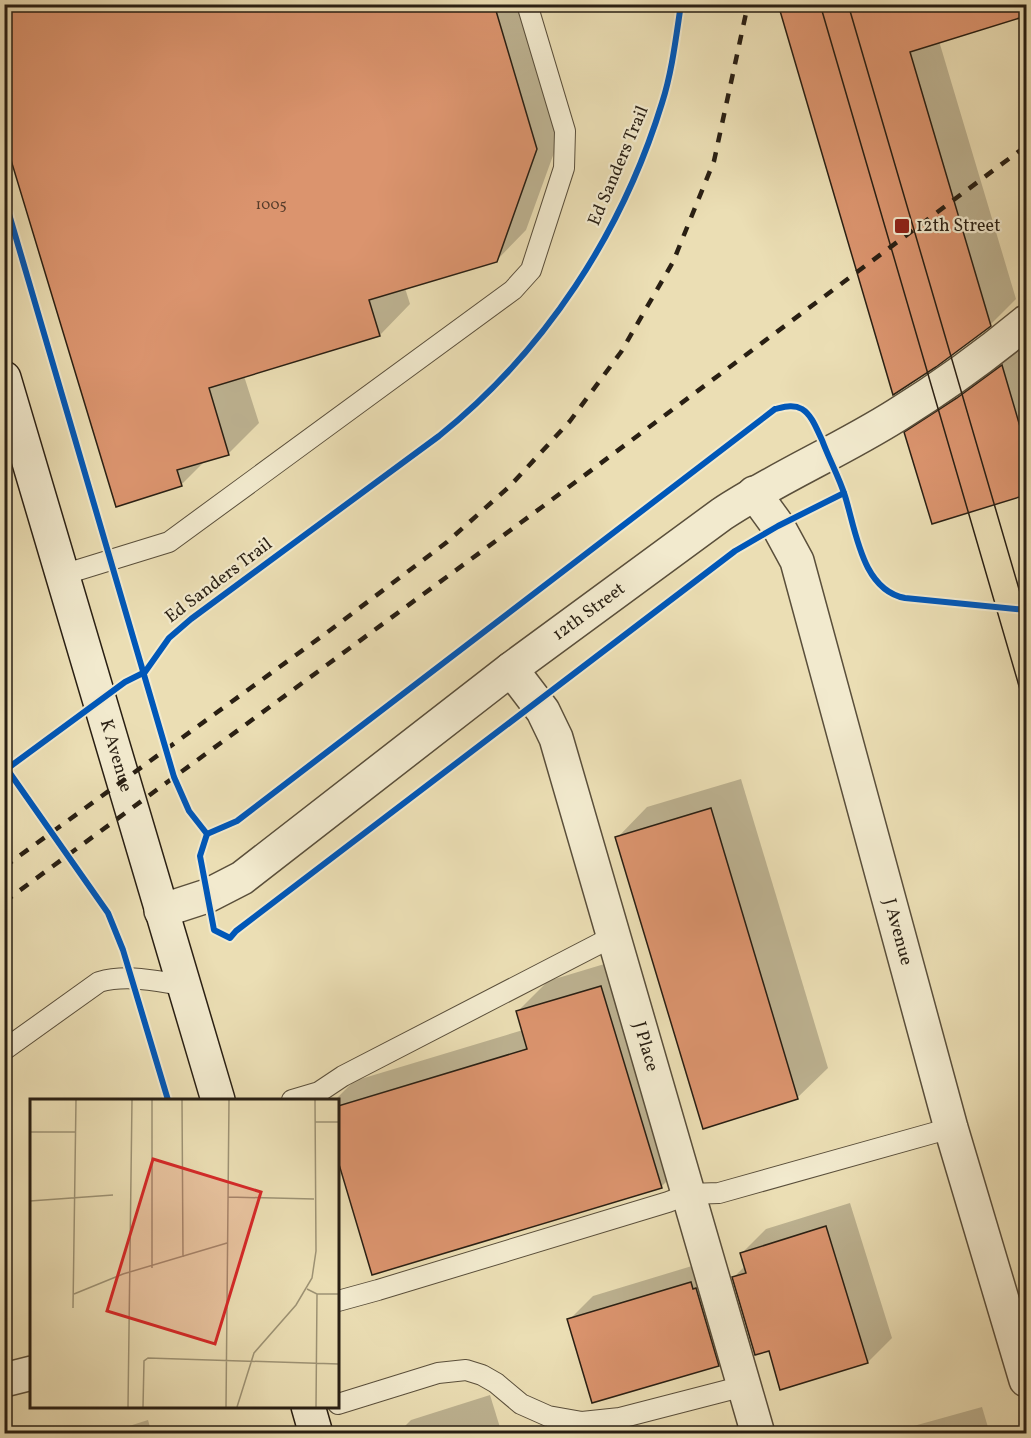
<svg xmlns="http://www.w3.org/2000/svg" width="1031" height="1438" font-family="Vollkorn,serif">
<rect width="100%" height="100%" fill="#ebdeb4"/>
<filter id="stains"><feTurbulence type="fractalNoise" baseFrequency=".00333" numOctaves="4"/><feColorMatrix values="0 0 0 0 .2 0 0 0 0 .09 0 0 0 0 .02 0 0 0 .5 -.17"/></filter>
<radialGradient id="worn" r=".72"><stop offset=".6" stop-color="#630" stop-opacity="0"/><stop offset="1" stop-color="#630" stop-opacity=".3"/></radialGradient>
<!-- shadow -->
<g fill="#0003" fill-rule="evenodd">
<polygon points="4,4 533,4 567,117 526,230 496,261 405,288 410,304 380,335 244,376 259,423 228,454 206,460 181,485"/>
<polygon points="780,4 1026,4 1026,14 939,41 1016,299 990,325"/>
<path d="M 1026,341 L 1026,494 L 933,522 L 906,433 L 937,402 ZM 963,392 L 964,395 L 937,413 L 937,409 Z"/>
<polygon points="741,779 828,1068 797,1098 617,838 647,807"/>
<polygon points="631,956 692,1156 661,1187 373,1273 338,1155 338,1100 335,1100 354,1081 523,1030 518,1011 548,981"/>
<polygon points="850,1203 892,1338 868,1362 770,1349 734,1277 745,1266 742,1253 766,1229"/>
<polygon points="715,1259 742,1341 718,1365 569,1320 593,1296"/>
<polygon points="490,1395 502,1434 397,1434 411,1420"/>
<polygon points="982,1407 990,1434 891,1434 892,1432"/>
<polygon points="148,1420 152,1434 104,1434"/>
</g>
<!-- building -->
<g fill="#db946e" stroke="#291f13" stroke-width="1.5">
<polygon points="4,4 494,4 537,149 497,262 369,300 380,336 209,388 229,455 177,470 182,486 116,507 4,137"/>
<polygon points="778,4 1026,4 1026,16 910,52 991,326 936,367 893,395"/>
<polygon points="1002,365 1026,447 1026,495 932,524 904,432 957,398"/>
<polygon points="711,808 798,1099 703,1129 615,837"/>
<polygon points="601,986 662,1188 372,1275 338,1161 338,1106 527,1049 516,1011"/>
<polygon points="826,1226 868,1363 780,1390 769,1351 755,1355 732,1277 746,1273 740,1253"/>
<polygon points="691,1282 693,1289 696,1288 719,1366 592,1403 567,1319"/>
</g>
<g fill="none" stroke-linecap="round" stroke-linejoin="round">
<defs>
<g id="lane">
<polyline points="62,575 169,542 513,290 531,270 564,168 565,131 527,4"/>
<path d="M 4,1050 L 99,982 C 127,974 155,981 183,985"/>
<polyline points="292,1100 319,1092 343,1076 614,936"/>
<polyline points="338,1301 378,1290 668,1202 689,1194 719,1193 951,1128"/>
<polyline points="338,1404 438,1373 466,1370 482,1375 496,1383 521,1404 548,1416 582,1422 620,1418 744,1386"/>
</g>
<g id="street">
<path id="s1" d="M 754,493 L 778,526 L 797,561 L 951,1128 L 1026,1380"/>
<path id="s2" d="M 511,669 L 543,711 L 556,738 L 758,1434"/>
<path id="s3" d="M 161,911 L 207,896 L 242,878 L 511,669 L 722,514 C 778,477 840,451 897,415 C 942,387 985,356 1026,322"/>
<polyline points="4,1380 32,1373"/>
</g>
<g id="secondary">
<path id="s4" d="M 4,378 L 218,1100"/>
<polyline points="308,1406 316,1434"/>
</g>
</defs>
<!-- lane casing -->
<use href="#lane" stroke="#5a4f3b" stroke-width="22"/>
<!-- street casing -->
<use href="#street" stroke="#5a4f3b" stroke-width="36"/>
<!-- secondary casing -->
<use href="#secondary" stroke="#291f13" stroke-width="36"/>
<!-- lane -->
<use href="#lane" stroke="#f2eace" stroke-width="20"/>
<!-- street -->
<use href="#street" stroke="#f2eace" stroke-width="33"/>
<!-- secondary -->
<use href="#secondary" stroke="#f2eace" stroke-width="33"/>
<!-- tram -->
<g stroke="#291f13" stroke-width="1.5">
<polyline points="820,4 1026,710"/>
<polyline points="848,4 1026,613"/>
</g>
<!-- rail -->
<g stroke="#291f13" stroke-width="4.5" stroke-dasharray="10 10" stroke-linecap="butt">
<polyline points="4,867 329,631 447,542 510,486 570,421 621,352 673,262 714,161 748,4"/>
<polyline points="4,902 542,507 1026,146"/>
</g>
<defs>
<g id="cycleway">
<path d="M 4,197 L 174,777 L 189,811 L 207,834 L 237,821 L 775,409 C 784,407 793,404 802,409 C 812,415 817,430 822,440 C 829,459 839,477 845,496 C 856,531 862,590 905,598 L 1026,610"/>
<polyline points="7,769 108,913 123,950 168,1100"/>
<path d="M 4,771 L 125,682 L 145,672 L 169,638 L 191,619 L 439,436 C 545,351 622,233 662,103 C 672,72 676,37 681,4"/>
<polyline points="207,834 200,856 214,930 230,938 236,931 735,551 778,526 844,493"/>
</g>
</defs>
<!-- cycleway casing -->
<use href="#cycleway" stroke="#f2eace" stroke-width="10"/>
<!-- cycleway -->
<use href="#cycleway" stroke="#0057b8" stroke-width="6"/>
</g>
<!-- markers -->
<rect fill="#8f2418" stroke="#f2eace" stroke-width="2" x="894" y="218" width="16" height="16" rx="3"/>
<g text-anchor="middle" dominant-baseline="central" stroke-width="4.5" stroke-linejoin="round" paint-order="stroke">
<!-- number labels -->
<g font-size="15" fill="#563c2a">
<text x="271" y="205">1005</text>
</g>
<!-- street labels -->
<g font-size="18" fill="#291f13" stroke="#f2eace">
<text transform="translate(619 166) rotate(-67)">Ed Sanders Trail</text>
<text transform="translate(219 581) rotate(-37)">Ed Sanders Trail</text>
<text stroke="none"><textPath href="#s3" startOffset="525">12th Street</textPath></text>
<text stroke="none"><textPath href="#s4" startOffset="394">K Avenue</textPath></text>
<text stroke="none"><textPath href="#s1" startOffset="465">J Avenue</textPath></text>
<text stroke="none"><textPath href="#s2" startOffset="404">J Place</textPath></text>
</g>
<!-- poi labels -->
<g font-size="18" fill="#291f13" stroke="#f2eace" text-anchor="start">
<text x="916" y="226">12th Street</text>
</g>
</g>
<!-- overview -->
<g transform="translate(30 1099)">
<rect width="309" height="309" fill="#ebdeb4"/>
<path fill="none" stroke="#9d9274" stroke-width="1.5" d="M 152,1 L 153,158M 285,23 L 309,23M 0,33 L 45,33M 198,98 L 284,100M 0,102 L 83,96M 122,169 L 122,1M 277,190 L 287,195 L 286,308M 44,195 L 93,175 L 197,144M 287,195 L 309,195M 43,209 L 46,1M 98,308 L 102,1M 113,308 L 114,262 L 118,259 L 309,265M 196,308 L 199,1M 207,308 L 224,254 L 266,206 L 282,179 L 286,152 L 285,1"/>
<path fill="#d62828" fill-opacity="0.15" stroke="#d62828" stroke-width="3" d="M 123,60 L 231,93 L 185,245 L 77,212 Z"/>
<rect width="309" height="309" fill="none" stroke="#291f13" stroke-width="3"/>
</g>
<!-- margin -->
<rect width="1031" height="1438" fill="none" stroke="#ebdeb4" stroke-width="24"/>
<rect x="6" y="6" width="1019" height="1426" fill="none" stroke="#291f13" stroke-width="3"/>
<rect x="12" y="12" width="1007" height="1414" fill="none" stroke="#291f13" stroke-width="1.5"/>
<rect width="100%" height="100%" filter="url(#stains)"/>
<rect width="100%" height="100%" fill="url(#worn)"/>
</svg>
